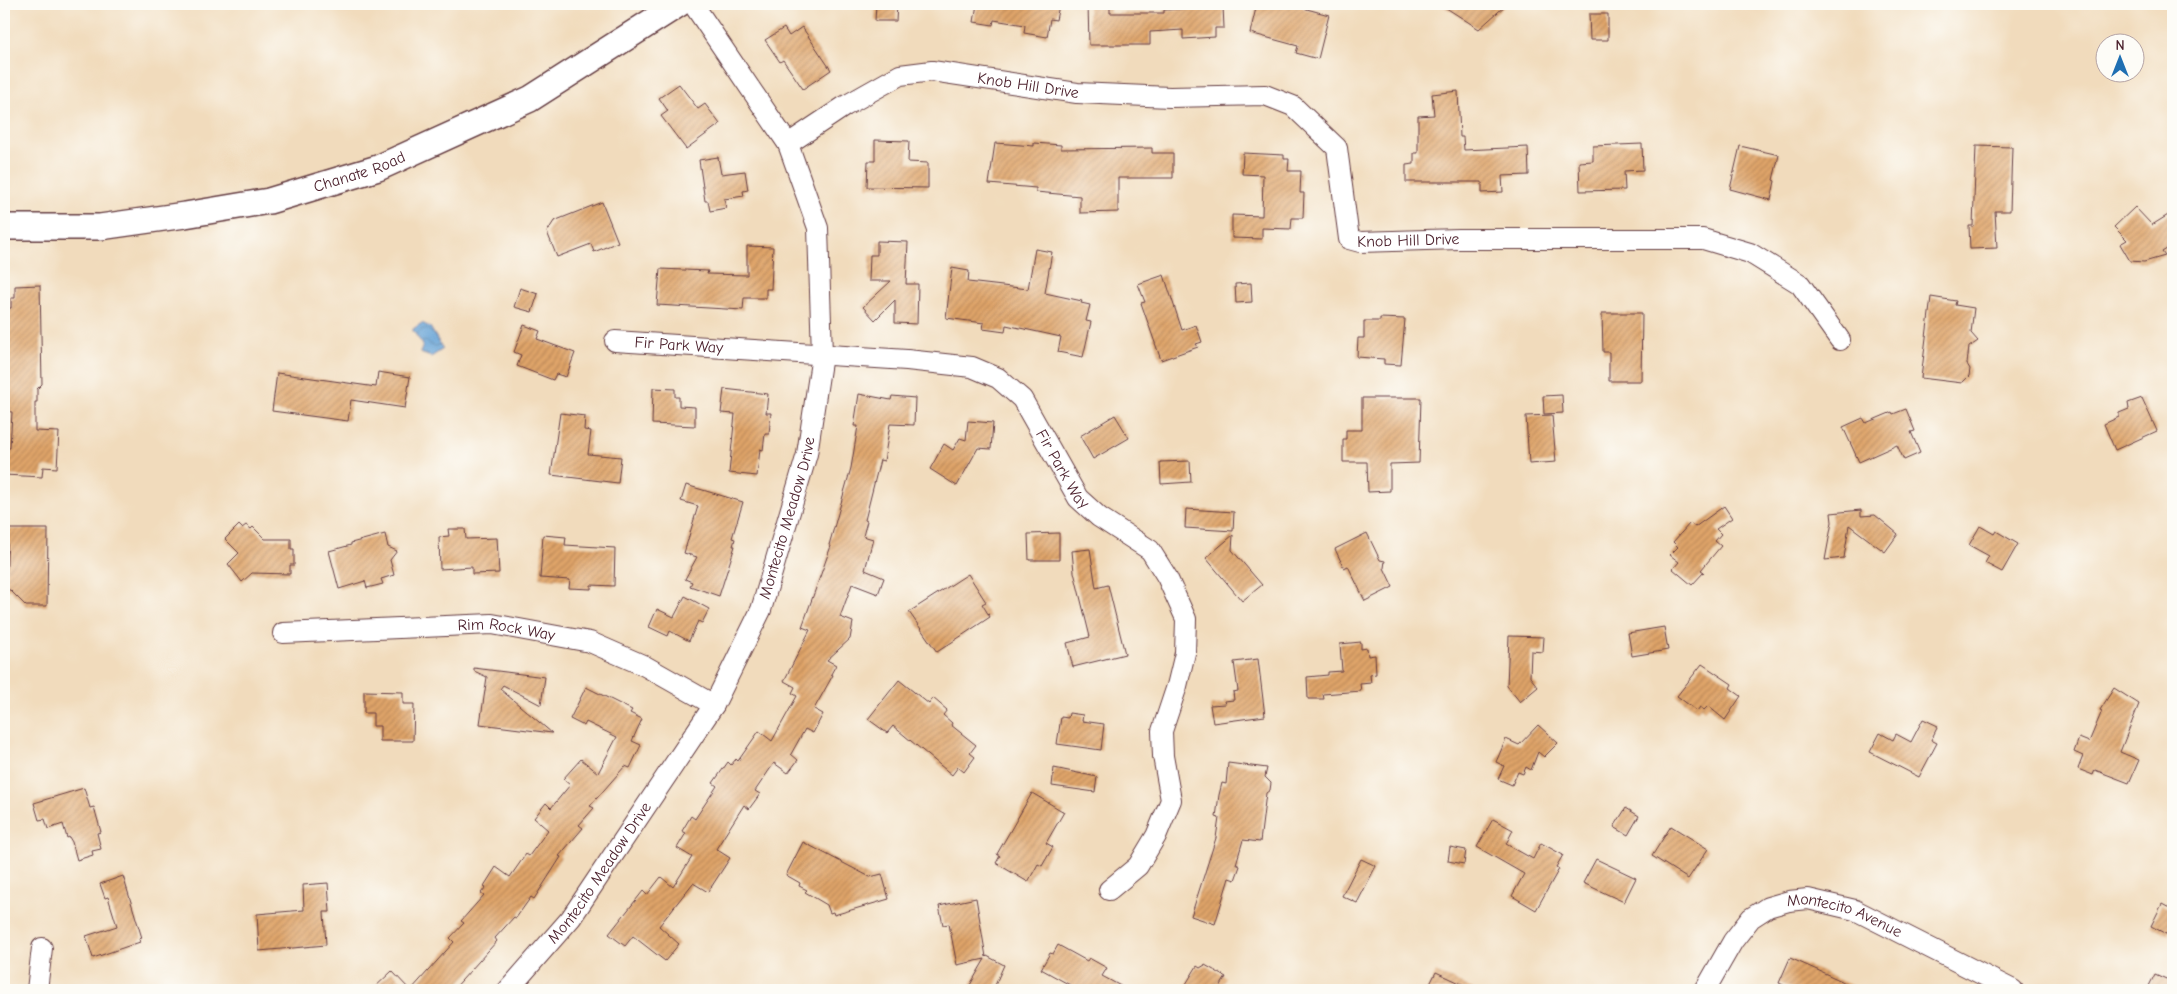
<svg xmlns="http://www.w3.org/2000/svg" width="2177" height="994" font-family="'Comic Neue',sans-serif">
<defs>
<pattern id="water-waves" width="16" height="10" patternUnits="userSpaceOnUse" patternTransform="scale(1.25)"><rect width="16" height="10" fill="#63a1d5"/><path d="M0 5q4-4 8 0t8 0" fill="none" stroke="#5483ad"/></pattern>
<pattern id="building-hatch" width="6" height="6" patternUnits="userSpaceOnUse" patternTransform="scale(1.25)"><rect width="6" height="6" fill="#dfa469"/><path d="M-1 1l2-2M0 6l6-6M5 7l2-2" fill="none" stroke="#b78557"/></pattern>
</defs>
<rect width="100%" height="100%" fill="#fdfcf7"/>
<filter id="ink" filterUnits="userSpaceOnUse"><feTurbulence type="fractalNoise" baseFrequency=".02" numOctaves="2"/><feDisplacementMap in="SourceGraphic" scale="10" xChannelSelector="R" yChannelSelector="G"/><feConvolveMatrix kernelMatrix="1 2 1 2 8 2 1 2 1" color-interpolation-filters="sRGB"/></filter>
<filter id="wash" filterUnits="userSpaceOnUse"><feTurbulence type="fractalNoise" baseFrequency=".0096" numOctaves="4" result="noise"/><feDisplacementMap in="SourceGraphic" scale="20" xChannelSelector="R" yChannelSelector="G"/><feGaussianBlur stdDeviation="1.12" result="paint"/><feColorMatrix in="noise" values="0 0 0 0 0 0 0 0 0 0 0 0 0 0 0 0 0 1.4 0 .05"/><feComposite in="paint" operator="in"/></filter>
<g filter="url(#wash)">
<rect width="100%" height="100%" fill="#f1dbbc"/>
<!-- water -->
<polygon fill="url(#water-waves)" stroke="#566080" points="422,323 430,327 443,349 431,357 420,353 423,345 413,331 413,329"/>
<g id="blocks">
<!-- building -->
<g fill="url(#building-hatch)">
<polygon points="876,4 897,4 896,21 875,21"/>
<polygon points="977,4 1057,4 1059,5 1056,20 1050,19 1047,37 1024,33 1025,25 994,20 993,25 974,22"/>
<polygon points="1088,4 1110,4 1110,13 1164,13 1164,10 1223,6 1224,28 1215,28 1215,37 1183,39 1183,30 1150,32 1150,45 1089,45"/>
<polygon points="1257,4 1304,4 1303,8 1329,15 1318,59 1296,53 1298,46 1250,33"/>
<polygon points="1440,4 1507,4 1479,29"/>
<polygon points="1589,14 1608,14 1608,40 1590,40"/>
<polygon points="802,27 831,70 803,89 783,60 780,62 765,40 784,28 789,36"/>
<polygon points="679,84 698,109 705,104 720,124 686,149 661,116 668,111 659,98"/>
<polygon points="1458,91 1460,137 1463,137 1464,150 1528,147 1529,175 1502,176 1503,192 1482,193 1482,182 1406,182 1406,165 1414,164 1414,153 1418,153 1418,116 1434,115 1432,94"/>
<polygon points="875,140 909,141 908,162 928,163 928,188 867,187 868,161 875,161"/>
<polygon points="995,143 1034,146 1034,143 1061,145 1061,149 1152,148 1152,153 1173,153 1173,178 1118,178 1118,212 1080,213 1080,196 1036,192 1036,188 989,184"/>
<polygon points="1642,144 1643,170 1624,171 1625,190 1580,191 1579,162 1593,161 1593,146"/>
<polygon points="1740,146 1779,155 1773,180 1775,181 1771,200 1730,189"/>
<polygon points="1976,146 2012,147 2010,211 1995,211 1997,248 1970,249 1969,226 1973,226"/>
<polygon points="1243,153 1284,155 1284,159 1289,159 1288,171 1301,171 1300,193 1304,193 1303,218 1292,218 1291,229 1262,228 1262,239 1232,238 1232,215 1262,216 1263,175 1242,174"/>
<polygon points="718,157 721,174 745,171 748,190 743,191 744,196 724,199 726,208 710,211 708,201 705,201 699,160"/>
<polygon points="602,202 618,242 594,252 591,244 557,257 547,232 554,221"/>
<polygon points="2135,207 2152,225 2173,212 2173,245 2162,252 2165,256 2144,262 2130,261 2120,244 2127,240 2114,227"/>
<polygon points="877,241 908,242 906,284 918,284 917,324 895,323 895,300 875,320 863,307 891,281 869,281 870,255 877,255"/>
<polygon points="747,246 773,247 771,289 766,289 766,298 744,298 743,310 657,305 660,269 708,271 707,274 747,275"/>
<polygon points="1035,249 1052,252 1045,293 1082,301 1081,303 1090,305 1086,321 1091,322 1083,357 1058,352 1061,337 1006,325 1005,332 983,329 984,323 946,318 952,268 969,271 968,282 1028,289"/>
<polygon points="1164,275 1182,330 1196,325 1202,342 1196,344 1198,347 1161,360 1141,303 1145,302 1138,284"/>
<polygon points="1251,283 1252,302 1236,303 1235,284"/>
<polygon points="40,285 42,384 37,389 37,402 35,402 35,431 59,432 57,468 43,467 42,477 4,475 4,448 10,448 12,412 6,411 6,402 4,402 4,382 5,382 4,309 11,308 11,298 15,298 15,286"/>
<polygon points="520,288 538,294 532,312 514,307"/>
<polygon points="1931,297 1956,301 1955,305 1974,308 1971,333 1978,341 1969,347 1967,364 1970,369 1969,376 1962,383 1921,378"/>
<polygon points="1602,313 1642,313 1641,381 1609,381 1609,352 1603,352"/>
<polygon points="1380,318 1405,319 1401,365 1384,364 1384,359 1357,357 1358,338 1364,338 1364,321 1380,321"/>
<polygon points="524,325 540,331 537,339 575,353 566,377 556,374 553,380 517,366 521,355 514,352"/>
<polygon points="378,372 410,377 405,408 351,400 348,421 272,411 277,373 376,387"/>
<polygon points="653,388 675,389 675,397 679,397 679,406 695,407 695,426 652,424"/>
<polygon points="724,389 768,394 766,413 771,413 769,434 765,434 763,450 760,449 757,476 729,473 735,414 721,413"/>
<polygon points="859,394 891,400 892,396 915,398 914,425 890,424 884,461 880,460 865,520 867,521 863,536 873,539 865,570 884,578 878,594 852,584 840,617 853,622 850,639 827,660 836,665 831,674 833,675 814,709 823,714 813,733 805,729 791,754 798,760 788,773 774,763 755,791 760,794 749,809 744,805 716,849 730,858 708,892 693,883 659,926 679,944 665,961 633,936 625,946 609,934 643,891 647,895 661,877 673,887 692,857 677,848 686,833 682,831 691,816 695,819 717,786 713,783 728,762 731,765 736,759 738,761 759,731 772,741 797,696 792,693 795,687 784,681 810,630 802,627 831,546 829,545 851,468 858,426 854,426"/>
<polygon points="1562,395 1563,413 1544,414 1543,396"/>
<polygon points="1362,398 1421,398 1419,463 1390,464 1390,491 1368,492 1367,462 1343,462 1343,439 1346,439 1346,430 1362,430"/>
<polygon points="2142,398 2157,431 2115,450 2104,424 2119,417 2119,413 2129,409 2128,403"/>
<polygon points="1906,409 1915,431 1911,432 1920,453 1904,460 1897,445 1859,462 1843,427 1863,418 1866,423 1892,412 1893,414"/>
<polygon points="560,413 585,416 584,430 591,431 588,454 621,457 618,483 551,475"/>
<polygon points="1115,415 1129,438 1093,459 1080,436"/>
<polygon points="1552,415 1556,462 1529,464 1526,416"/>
<polygon points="968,421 993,423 991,449 978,448 957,486 930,469 944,444 953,450 960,438 966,440"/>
<polygon points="1190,461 1191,482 1161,484 1160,462"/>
<polygon points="686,485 743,502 732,538 735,539 733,546 735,546 719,596 690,586 692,582 685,579 697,557 684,553 698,506 681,501"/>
<polygon points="1724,506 1732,518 1716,529 1721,534 1715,541 1721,546 1701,570 1704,572 1692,585 1673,569 1679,562 1670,555 1678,547 1673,542 1690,523 1695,527"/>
<polygon points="1186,509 1234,512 1233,531 1185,528"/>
<polygon points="1861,510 1861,516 1875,515 1898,534 1885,552 1849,525 1844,558 1825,560 1832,522 1831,513"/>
<polygon points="239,525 242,528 246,525 251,529 253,527 265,539 291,539 291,549 294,549 294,565 290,565 290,574 252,573 242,582 228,564 239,553 225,539"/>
<polygon points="1980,526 1994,534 1996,531 2018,544 2002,572 1985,563 1989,556 1969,545"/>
<polygon points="8,529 48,529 47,606 26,606 10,590 6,590"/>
<polygon points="448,529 465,529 466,539 497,538 499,573 472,574 472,567 440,569 439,537 449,536"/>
<polygon points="1059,533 1059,560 1029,560 1028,534"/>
<polygon points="1367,533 1380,560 1385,561 1384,568 1393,587 1365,601 1348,566 1344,568 1335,549"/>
<polygon points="385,534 388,547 397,551 390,560 394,575 381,579 383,584 367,588 365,581 339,589 329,551 351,545 351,543"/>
<polygon points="543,535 566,537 565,545 615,548 614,586 591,585 591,589 569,588 570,580 540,578"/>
<polygon points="1233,535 1232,550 1262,585 1242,601 1206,558"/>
<polygon points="1090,549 1096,588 1108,585 1125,654 1073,667 1067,643 1090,637 1074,572 1072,551"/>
<polygon points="968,574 986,602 982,604 990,617 937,652 909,612"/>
<polygon points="685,596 709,609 702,623 698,621 689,641 670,631 668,636 649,627 657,609 674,617"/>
<polygon points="1664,627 1668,650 1632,656 1628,633"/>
<polygon points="1509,636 1544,637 1543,652 1531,651 1530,677 1538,687 1520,702 1507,686"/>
<polygon points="1361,642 1361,649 1367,648 1368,656 1375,655 1376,674 1370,675 1371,683 1360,684 1361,691 1323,694 1324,699 1308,699 1307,677 1328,675 1328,672 1342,671 1340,644"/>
<polygon points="1258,659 1265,716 1213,723 1210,705 1225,704 1224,701 1234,700 1233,692 1238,691 1234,662"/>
<polygon points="1702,664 1732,684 1730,688 1741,696 1725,720 1708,706 1704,710 1700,707 1697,711 1677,696"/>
<polygon points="474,668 545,677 541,705 503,685 500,689 552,733 480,724 487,677 474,671"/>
<polygon points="899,680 929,704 933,698 947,710 943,715 952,723 951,725 976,745 970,753 975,757 964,772 958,767 952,775 893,726 887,733 868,719"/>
<polygon points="586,687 632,710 630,713 642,719 632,741 641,745 630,768 625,766 590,806 594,808 579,825 583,828 559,856 561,857 534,899 531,897 516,918 514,917 495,938 497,941 453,990 411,990 454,942 450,938 464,923 461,921 484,895 481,893 486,887 484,886 496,867 510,877 526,854 529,856 548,830 534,818 546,803 551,808 570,785 563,779 581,759 598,773 617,737 586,722 584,726 570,719"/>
<polygon points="2114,688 2139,704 2120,752 2139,760 2129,783 2095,770 2093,775 2078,769 2083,756 2074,752 2079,738 2089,742 2102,711 2100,710"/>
<polygon points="364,691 403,692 403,704 414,704 413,741 380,741 380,726 373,726 373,713 364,713"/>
<polygon points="1069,713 1083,715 1082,721 1104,724 1101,750 1057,744 1061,717 1068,718"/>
<polygon points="1923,719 1938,726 1931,740 1937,743 1919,777 1870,752 1880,733 1893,740 1896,734 1911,742"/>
<polygon points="1538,725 1558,743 1544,757 1538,752 1531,770 1526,767 1523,774 1518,772 1512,785 1498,779 1504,766 1496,762 1506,739 1519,745"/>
<polygon points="1228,763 1267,768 1265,777 1271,783 1270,790 1266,793 1260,842 1243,840 1236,864 1240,866 1235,880 1229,878 1215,924 1191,916 1216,838 1219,818 1216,817 1219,795 1222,783 1226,784"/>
<polygon points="1054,768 1097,777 1095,792 1052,786"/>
<polygon points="84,788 90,808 94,807 101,832 97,833 101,849 92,851 93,855 77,860 72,842 69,837 67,838 63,824 48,829 45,819 39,820 34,803"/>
<polygon points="1032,793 1064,812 1046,843 1053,847 1042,866 1038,864 1028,882 996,863 1000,856 997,854"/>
<polygon points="1626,808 1639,816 1628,835 1614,827"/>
<polygon points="1493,819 1513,830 1506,844 1533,859 1541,843 1563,855 1556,867 1559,869 1536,910 1512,896 1524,874 1477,847"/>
<polygon points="1671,826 1708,849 1688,879 1652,856"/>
<polygon points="803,842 870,877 882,874 889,899 834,915 833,912 830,913 827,905 805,892 807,890 799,886 800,883 786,875"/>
<polygon points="1450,847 1466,850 1464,864 1448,861"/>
<polygon points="1361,859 1376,866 1357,903 1342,896"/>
<polygon points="1596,859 1636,878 1624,902 1583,883"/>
<polygon points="123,876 142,938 139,939 140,942 93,958 86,936 117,926 108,897 105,898 100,884"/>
<polygon points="328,883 330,912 324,912 326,945 259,951 257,914 304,910 303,885"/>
<polygon points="976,898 986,957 987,956 1004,965 993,990 980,990 970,985 985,959 957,965 949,924 943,925 939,906"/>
<polygon points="2162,904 2173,910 2173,924 2168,935 2151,926"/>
<polygon points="1058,945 1087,961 1089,958 1107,968 1102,976 1128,990 1079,990 1041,969 1050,953 1053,954"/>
<polygon points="1790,958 1833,977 1861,990 1794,990 1779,983"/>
<polygon points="1205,965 1226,977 1218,990 1196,990 1186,984 1197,966 1200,968"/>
<polygon points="392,971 410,990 372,990"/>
<polygon points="1436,972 1475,990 1427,990"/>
<polygon points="2155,974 2173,982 2173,990 2147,990"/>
</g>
</g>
</g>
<g filter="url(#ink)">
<use href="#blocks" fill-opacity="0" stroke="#633b41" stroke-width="1"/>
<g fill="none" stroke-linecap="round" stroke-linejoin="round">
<defs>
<g id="minor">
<path id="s1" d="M 788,144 L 845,106 L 900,75 L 932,71 L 1077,93 L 1170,97 L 1265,95 L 1293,106 L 1337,148 L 1349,239 L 1360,242 L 1459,239 L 1703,239 L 1750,253 L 1800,284 L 1840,340"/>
<path id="s2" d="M 615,341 L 907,360 L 972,367 L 998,378 L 1022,399 L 1078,498 L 1099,517 L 1150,550 L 1167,577 L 1186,619 L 1185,653 L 1177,686 L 1162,731 L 1163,756 L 1171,800 L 1156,836 L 1138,866 L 1109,890"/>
<path id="s3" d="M 283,633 L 492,624 L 590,642 L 645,666 L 714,705"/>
<polyline points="37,990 42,948"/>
<path id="s4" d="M 508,990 L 571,918 L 714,705 L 761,610 L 807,454 L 822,355 L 818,228 L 788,144 L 693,4"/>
<path id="s5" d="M 1705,990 L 1733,941 L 1751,918 L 1768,907 L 1789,901 L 1808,899 L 1855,910 L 2013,990"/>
</g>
<g id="tertiary">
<path id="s6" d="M 4,227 L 100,227 L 185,215 L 269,201 L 378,168 L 530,99 L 679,4"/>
</g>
</defs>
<!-- minor casing -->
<use href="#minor" stroke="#633b41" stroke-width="22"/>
<!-- tertiary casing -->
<use href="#tertiary" stroke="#633b41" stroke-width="28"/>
<!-- minor -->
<use href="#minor" stroke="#fff" stroke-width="20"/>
<!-- tertiary -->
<use href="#tertiary" stroke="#fff" stroke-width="25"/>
</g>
</g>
<g text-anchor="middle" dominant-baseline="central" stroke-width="5" stroke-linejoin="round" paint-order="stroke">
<!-- street labels -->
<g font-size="16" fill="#4a1f2b" stroke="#fdfcf7">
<text stroke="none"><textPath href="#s1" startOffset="261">Knob Hill Drive</textPath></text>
<text stroke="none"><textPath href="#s6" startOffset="362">Chanate Road</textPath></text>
<text stroke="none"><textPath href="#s1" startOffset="741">Knob Hill Drive</textPath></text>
<text stroke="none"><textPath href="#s2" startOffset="64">Fir Park Way</textPath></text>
<text stroke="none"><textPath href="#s2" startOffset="499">Fir Park Way</textPath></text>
<text stroke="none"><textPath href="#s4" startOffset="554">Montecito Meadow Drive</textPath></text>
<text stroke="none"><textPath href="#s3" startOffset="224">Rim Rock Way</textPath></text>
<text stroke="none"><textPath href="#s4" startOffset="149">Montecito Meadow Drive</textPath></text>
<text stroke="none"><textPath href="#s5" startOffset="186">Montecito Avenue</textPath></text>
</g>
</g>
<!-- margin -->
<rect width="2177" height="994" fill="none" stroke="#fdfcf7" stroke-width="20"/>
<!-- north arrow -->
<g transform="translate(2120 58)"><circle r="24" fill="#fdfcf7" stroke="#b5a4a5"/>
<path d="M0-4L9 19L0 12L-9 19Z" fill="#1f6fb2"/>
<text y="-8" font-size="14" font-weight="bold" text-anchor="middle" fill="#4a1f2b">N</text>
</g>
</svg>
